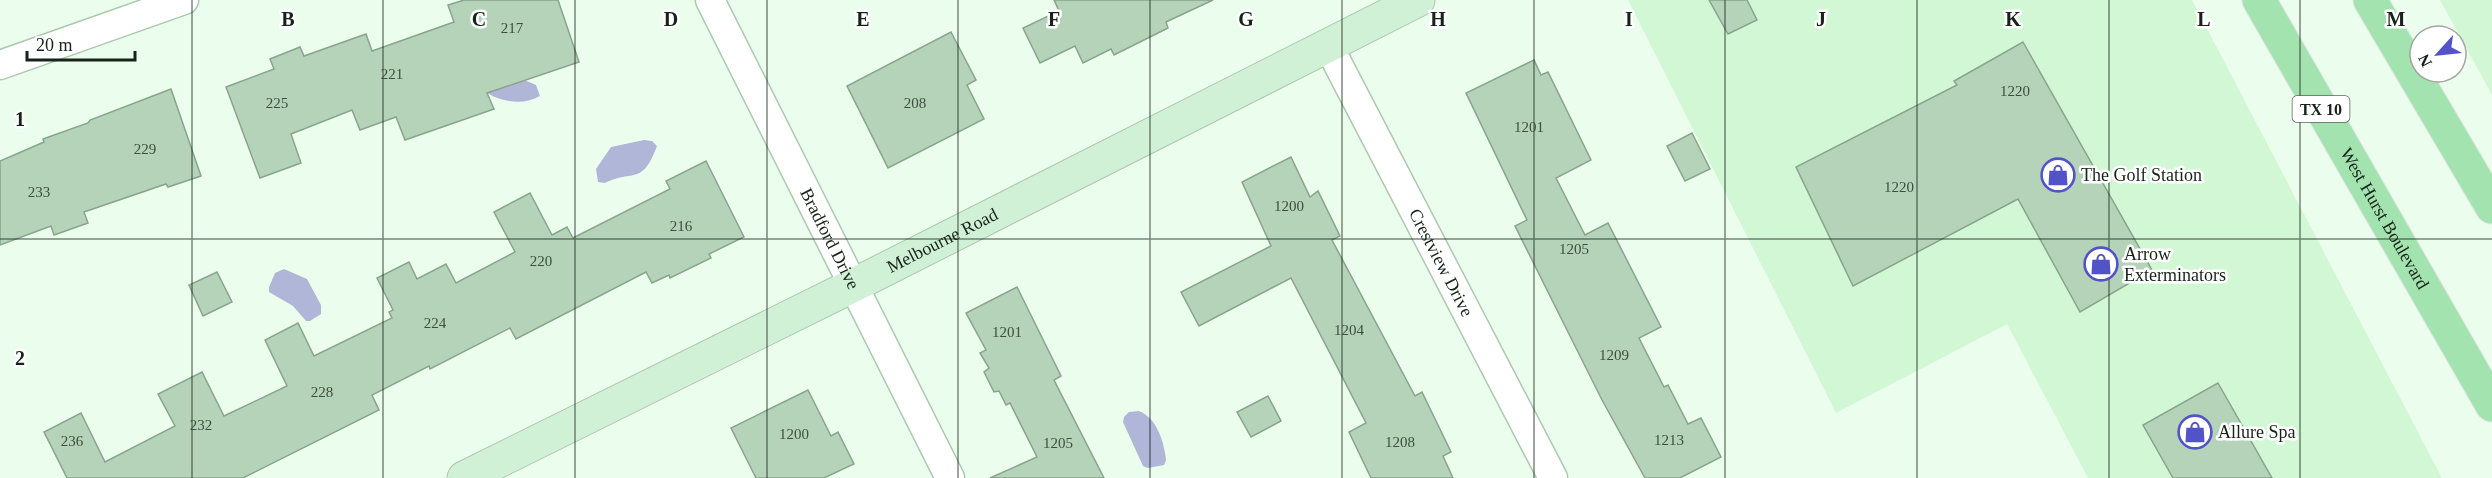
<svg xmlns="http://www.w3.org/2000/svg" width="2492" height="478" font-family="'Times New Roman',serif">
<rect width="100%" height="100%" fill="#ebfeed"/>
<!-- built -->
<g fill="#d2f7d5">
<polygon points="1628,0 2192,0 2442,478 2088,478 2007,324 1836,413"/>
<polygon points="2440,0 2492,0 2492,95"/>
</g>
<!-- water -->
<g fill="#b0b6d8">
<path d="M 522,79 L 536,85 L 540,96 C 523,106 500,102 484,91 Z"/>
<path d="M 644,140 L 652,141 L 657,146 C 642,186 634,169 605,183 L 598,182 L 596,169 L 611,147 Z"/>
<polygon points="284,269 307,279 321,305 321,314 310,321 306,321 293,306 269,292 269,287 275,273"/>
<path d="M 1139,411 C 1157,418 1164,442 1166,460 L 1164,465 L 1148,468 L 1143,466 L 1123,422 L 1124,417 L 1129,412 Z"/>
</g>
<!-- building -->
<g fill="#b5d3b8" stroke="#88a58b" stroke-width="1.5">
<polygon points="464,0 558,0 579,62 487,93 494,109 405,140 396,117 360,130 352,110 291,134 301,163 260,178 226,87 274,69 270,59 300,47 304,56 366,34 372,51 454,22 448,5"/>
<polygon points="1054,0 1213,0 1166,22 1168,28 1114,55 1111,49 1083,63 1075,46 1040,63 1023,28 1059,11"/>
<polygon points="1709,0 1747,0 1757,20 1728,34"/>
<polygon points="951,32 976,80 967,85 984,119 888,168 847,86"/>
<polygon points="2023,42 2152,270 2080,312 2018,199 1853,286 1796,167 1957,85 1954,81"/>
<polygon points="1534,60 1541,75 1548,72 1591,160 1556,178 1585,235 1608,223 1661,327 1639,338 1664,387 1668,385 1688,424 1701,418 1721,457 1680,478 1645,478 1602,400 1515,226 1527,220 1466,93"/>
<polygon points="171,89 201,176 168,187 166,184 84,212 88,223 54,235 51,226 0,245 0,161 44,142 43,139 88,123 90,120"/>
<polygon points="1692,133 1710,169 1685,181 1667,146"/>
<polygon points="1291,157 1310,197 1318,191 1340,236 1332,240 1415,396 1422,392 1451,452 1443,456 1453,478 1371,478 1349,432 1366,423 1291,278 1199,326 1181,292 1271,246 1242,182"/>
<polygon points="706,161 744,237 709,254 711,258 670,278 669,275 652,283 646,272 516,339 510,328 430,369 429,366 372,395 379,410 243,478 67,478 44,432 81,413 105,462 175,426 158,394 202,372 224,416 287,386 265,340 298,323 314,356 392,318 389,312 393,310 377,278 409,262 417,279 446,264 456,283 515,252 494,212 530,193 552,235 567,227 573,238 670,189 666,181"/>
<polygon points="217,272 232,302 203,316 189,285"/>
<polygon points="1017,287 1061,376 1054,380 1104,478 990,478 1037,457 1010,403 1006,405 999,391 994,392 984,372 989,368 980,353 986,350 966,313"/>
<polygon points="2218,383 2272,478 2173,478 2143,425"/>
<polygon points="808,390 831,436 838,432 854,464 824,478 756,478 731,428"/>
<polygon points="1268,396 1281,421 1251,437 1237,412"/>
</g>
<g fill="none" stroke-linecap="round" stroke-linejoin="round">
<defs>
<g id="street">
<path id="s1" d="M 710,0 L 950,478"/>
<path id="s2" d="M 1329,47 L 1553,478"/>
<polyline points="0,65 184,0"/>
</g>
<g id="secondary">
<path id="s3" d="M 464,478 L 854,285 L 1418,0"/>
</g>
<g id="primary">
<path id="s4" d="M 2259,0 L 2492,405"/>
<polyline points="2370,0 2492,207"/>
</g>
</defs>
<!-- street casing -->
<use href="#street" stroke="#abc9ae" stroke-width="31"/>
<!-- secondary casing -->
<use href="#secondary" stroke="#abc9ae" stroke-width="35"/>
<!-- primary casing -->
<use href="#primary" stroke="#e3e5e3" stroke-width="35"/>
<!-- street -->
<use href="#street" stroke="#fff" stroke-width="28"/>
<!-- secondary -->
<use href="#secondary" stroke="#d1f1d7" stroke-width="33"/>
<!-- primary -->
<use href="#primary" stroke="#a3e3af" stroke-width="33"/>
</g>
<!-- grid -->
<path fill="none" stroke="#172319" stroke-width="1.5" stroke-opacity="0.55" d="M 192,0 L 192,478M 383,0 L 383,478M 575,0 L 575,478M 767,0 L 767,478M 958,0 L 958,478M 1150,0 L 1150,478M 1342,0 L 1342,478M 1534,0 L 1534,478M 1725,0 L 1725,478M 1917,0 L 1917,478M 2109,0 L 2109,478M 2300,0 L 2300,478M 0,239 L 2492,239"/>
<!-- icons -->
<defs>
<symbol id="shop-ring" viewBox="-11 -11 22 22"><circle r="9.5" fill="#fff" stroke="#5253c9" stroke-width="1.5"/><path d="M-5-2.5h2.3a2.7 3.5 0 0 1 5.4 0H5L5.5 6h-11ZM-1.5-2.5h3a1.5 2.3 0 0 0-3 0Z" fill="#5253c9"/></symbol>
</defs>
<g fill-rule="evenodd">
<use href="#shop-ring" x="2039" y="156" width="38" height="38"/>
<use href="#shop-ring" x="2082" y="245" width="38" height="38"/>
<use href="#shop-ring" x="2176" y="413" width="38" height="38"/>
</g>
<g text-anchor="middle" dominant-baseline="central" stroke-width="5" stroke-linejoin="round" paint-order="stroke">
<!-- number labels -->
<g font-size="15" fill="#3e4f41">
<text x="512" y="28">217</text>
<text x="392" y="74">221</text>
<text x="2015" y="91">1220</text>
<text x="277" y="103">225</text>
<text x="915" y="103">208</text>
<text x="1529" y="127">1201</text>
<text x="145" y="149">229</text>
<text x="1899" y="187">1220</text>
<text x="39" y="192">233</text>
<text x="1289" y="206">1200</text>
<text x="681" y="226">216</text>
<text x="1574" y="249">1205</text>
<text x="541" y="261">220</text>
<text x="435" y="323">224</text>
<text x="1349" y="330">1204</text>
<text x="1007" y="332">1201</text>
<text x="1614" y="355">1209</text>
<text x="322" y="392">228</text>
<text x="201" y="425">232</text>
<text x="794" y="434">1200</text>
<text x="1669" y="440">1213</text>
<text x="72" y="441">236</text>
<text x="1400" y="442">1208</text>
<text x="1058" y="443">1205</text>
</g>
<!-- shield labels -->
<rect fill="#fff" stroke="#5d655e" stroke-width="1.5" x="2292.5" y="96" width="57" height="26" rx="4.5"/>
<g font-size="16" font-weight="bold" fill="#172319">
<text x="2321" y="109">TX 10</text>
</g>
<!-- poi labels -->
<g font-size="18" fill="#172319" stroke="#fff" text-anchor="start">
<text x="2081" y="175">The Golf Station</text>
<text x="2124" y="254">Arrow<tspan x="2124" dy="21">Exterminators</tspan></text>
<text x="2218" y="432">Allure Spa</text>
</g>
<!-- street labels -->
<g font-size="18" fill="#172319" stroke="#fff">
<text stroke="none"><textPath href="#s4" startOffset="252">West Hurst Boulevard</textPath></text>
<text stroke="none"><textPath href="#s1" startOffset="267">Bradford Drive</textPath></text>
<text stroke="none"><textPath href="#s3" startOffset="534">Melbourne Road</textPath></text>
<text stroke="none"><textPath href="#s2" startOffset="243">Crestview Drive</textPath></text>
</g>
</g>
<g font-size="20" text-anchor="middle" font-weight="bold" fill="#172319" stroke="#fff" stroke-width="5" stroke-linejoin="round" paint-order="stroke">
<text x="288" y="26">B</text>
<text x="479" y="26">C</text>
<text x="671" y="26">D</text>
<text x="863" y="26">E</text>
<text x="1054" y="26">F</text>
<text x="1246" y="26">G</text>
<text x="1438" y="26">H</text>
<text x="1629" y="26">I</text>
<text x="1821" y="26">J</text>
<text x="2013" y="26">K</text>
<text x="2204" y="26">L</text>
<text x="2396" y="26">M</text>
<text x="20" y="126">1</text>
<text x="20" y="365">2</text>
</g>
<!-- north arrow -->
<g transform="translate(2438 54) rotate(243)"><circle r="28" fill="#ffffff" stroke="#a2a7a3" stroke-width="1.5"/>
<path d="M0-4.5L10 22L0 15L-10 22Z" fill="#5253c9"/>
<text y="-9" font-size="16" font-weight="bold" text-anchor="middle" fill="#172319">N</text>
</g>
<!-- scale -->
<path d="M27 51v9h108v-9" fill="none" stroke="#172319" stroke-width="3"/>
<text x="36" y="51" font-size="18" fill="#172319" stroke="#ffffff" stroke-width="4.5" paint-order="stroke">20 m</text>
</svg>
